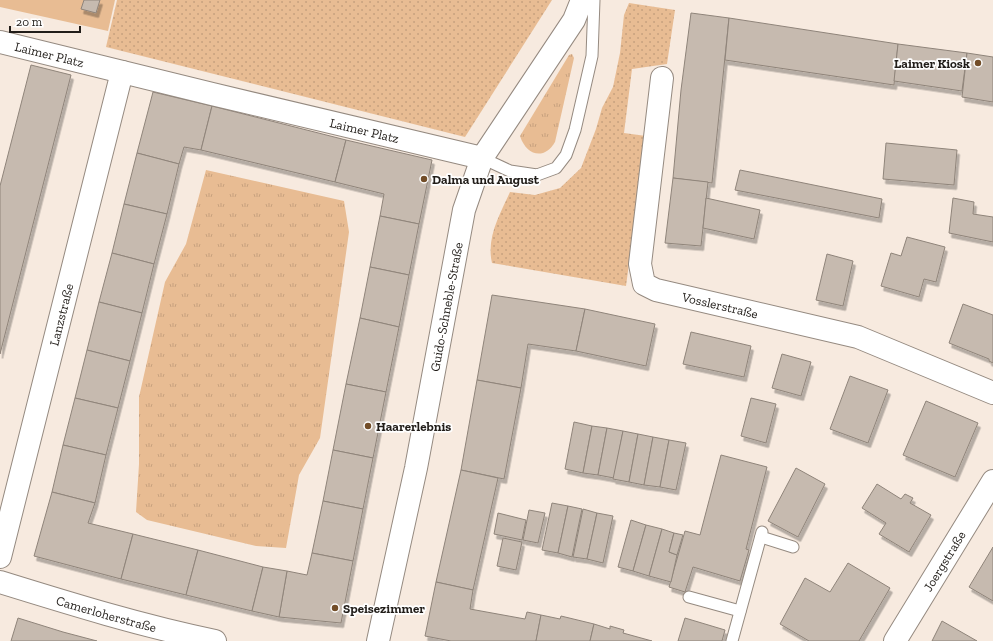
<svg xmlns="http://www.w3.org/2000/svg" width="993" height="641" font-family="'Zilla Slab',serif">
<defs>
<pattern id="grass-tufts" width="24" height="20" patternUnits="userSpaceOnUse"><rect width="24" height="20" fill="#e8bc93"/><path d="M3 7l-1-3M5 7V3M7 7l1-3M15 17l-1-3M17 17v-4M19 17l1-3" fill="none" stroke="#c7a17e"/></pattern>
<pattern id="park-dots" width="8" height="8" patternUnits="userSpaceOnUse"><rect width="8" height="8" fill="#e8bc93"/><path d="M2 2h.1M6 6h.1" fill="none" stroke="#c7a17e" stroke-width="1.8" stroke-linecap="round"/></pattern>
<filter id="shadow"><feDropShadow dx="2.5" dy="4.5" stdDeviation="0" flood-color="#0004"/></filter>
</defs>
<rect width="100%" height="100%" fill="#f7eadf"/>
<!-- grass -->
<g fill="url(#grass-tufts)">
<path d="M 572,54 L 574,58 L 555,142 C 544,161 526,155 520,136 L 569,55 Z"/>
<polygon points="206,170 344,201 349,232 320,438 299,475 286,548 256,546 147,520 136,512 139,464 139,397 165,282 186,244"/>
</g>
<!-- park -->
<g fill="url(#park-dots)">
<polygon points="117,0 552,0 465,137 106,47"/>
<path d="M 629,3 L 675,10 L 667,64 L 632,69 L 624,133 L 646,136 L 626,286 L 492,263 C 486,238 500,214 510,192 L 535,195 L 560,188 L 581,168 L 596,129 L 602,108 L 613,87 L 620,53 L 624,15 Z"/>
</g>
<!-- garden -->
<polygon fill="#e8bc93" points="0,0 115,0 108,31 0,7"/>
<!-- building -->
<g fill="#c6baaf" stroke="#8f847a" filter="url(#shadow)">
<polygon points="84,0 100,0 96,13 81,9"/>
<polygon points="691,13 729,18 712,183 673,178 681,90"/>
<polygon points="729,18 898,44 894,85 725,60"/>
<polygon points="898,44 967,53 962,91 894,81"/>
<polygon points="967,53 993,57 993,102 962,97"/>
<polygon points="31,65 71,75 0,354 0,186"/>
<polygon points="153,92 212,106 201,150 184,147 179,164 137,153"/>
<polygon points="212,106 346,140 335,182 201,150"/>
<polygon points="346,140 432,160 419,224 380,216 384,194 335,182"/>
<polygon points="886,143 957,150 954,185 883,179"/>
<polygon points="137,153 179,164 167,214 124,204"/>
<polygon points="740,170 882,199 879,218 735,190"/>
<polygon points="673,178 708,182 701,246 665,243"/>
<polygon points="706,198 760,210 754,239 703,228"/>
<polygon points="953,198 974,202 973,214 993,217 993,242 949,233"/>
<polygon points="124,204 167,214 154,264 112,253"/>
<polygon points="380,216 419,224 409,275 370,267"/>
<polygon points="907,237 945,247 936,282 924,279 919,297 881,286 891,253 901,256"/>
<polygon points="112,253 154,264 142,313 99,302"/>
<polygon points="827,254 853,261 843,306 816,300"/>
<polygon points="370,267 409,275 399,327 360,318"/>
<polygon points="492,295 585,309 576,351 528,344 521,388 477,380"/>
<polygon points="99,302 142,313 130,361 87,350"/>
<polygon points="963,304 993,315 993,363 989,361 989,359 949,343"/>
<polygon points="585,309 655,324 646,366 576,351"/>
<polygon points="360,318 399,327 386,392 346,384"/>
<polygon points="691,332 751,346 744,377 683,364"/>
<polygon points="87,350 130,361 118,408 75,398"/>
<polygon points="782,354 811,362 801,396 772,388"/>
<polygon points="850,376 888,390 868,443 830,429"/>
<polygon points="477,380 521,388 504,479 461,470"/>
<polygon points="346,384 386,392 373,458 333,450"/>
<polygon points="75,398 118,408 106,455 63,445"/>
<polygon points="751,398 776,404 766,443 741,436"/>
<polygon points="926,401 978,423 955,477 903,455"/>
<polygon points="574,422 592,426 583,473 565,469"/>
<polygon points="592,426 607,428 598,475 583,473"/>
<polygon points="607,428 623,431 614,478 598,475"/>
<polygon points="623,431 638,434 629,482 613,479"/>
<polygon points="638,434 653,437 644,485 629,482"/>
<polygon points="653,437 669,440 660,487 644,485"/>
<polygon points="669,440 686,443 676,490 660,487"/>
<polygon points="63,445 106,455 95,503 52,492"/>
<polygon points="333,450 373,458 363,509 323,501"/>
<polygon points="721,455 767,467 746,549 749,550 740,581 693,567 685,592 669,587 685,531 700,535"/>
<polygon points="796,468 825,484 798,537 768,521"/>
<polygon points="461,470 498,478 473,590 436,582"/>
<polygon points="877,484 901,499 905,494 913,498 910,503 931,515 909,552 879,534 886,523 862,508"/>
<polygon points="52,492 95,503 88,523 133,534 121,579 34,556"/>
<polygon points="323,501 363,509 353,561 312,553"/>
<polygon points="552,503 568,506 558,553 542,550"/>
<polygon points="568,506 582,509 572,557 558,553"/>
<polygon points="583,509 597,513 587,559 573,557"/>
<polygon points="529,510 545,513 538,543 523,540"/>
<polygon points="498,513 526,520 522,540 494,534"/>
<polygon points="597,513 613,516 603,563 587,559"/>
<polygon points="631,520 646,525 633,571 618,567"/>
<polygon points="646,525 662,529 649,576 633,571"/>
<polygon points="662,529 674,533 669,552 677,555 671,582 649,576"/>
<polygon points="674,533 683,535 677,555 669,552"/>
<polygon points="133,534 198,550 186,595 121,579"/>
<polygon points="503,538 522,542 516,570 497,566"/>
<polygon points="993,547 993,601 969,587"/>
<polygon points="198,550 263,567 252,611 186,595"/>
<polygon points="312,553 353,561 341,623 279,617 287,571 307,575"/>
<polygon points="848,563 890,588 859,641 809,641 780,624 805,578 830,592"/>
<polygon points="263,567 287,571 279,617 252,611"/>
<polygon points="436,582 473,590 470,609 525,619 527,612 541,615 536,641 451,641 425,636"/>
<polygon points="541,615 560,619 561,616 594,624 590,641 536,641"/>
<polygon points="18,618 63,632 97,641 11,641"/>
<polygon points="685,618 725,630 722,641 678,641"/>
<polygon points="942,621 977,641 932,641"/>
<polygon points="594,624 610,629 610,626 624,630 623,633 652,641 590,641"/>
</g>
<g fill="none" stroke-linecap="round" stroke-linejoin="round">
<defs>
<g id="service">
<polyline points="482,158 510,171 537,175 556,168 566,155 575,130 592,56 594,0"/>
<polyline points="761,537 793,547"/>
<polyline points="689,597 740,611"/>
<polyline points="732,641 762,532"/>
</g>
<g id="minor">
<path id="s1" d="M 0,42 L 212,94 L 482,158"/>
<path id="s2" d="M 662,78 L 640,264 L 644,284 L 656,290 L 858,337 L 993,393"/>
<path id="s3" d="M 0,557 L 122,72"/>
<path id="s4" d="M 0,582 C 71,604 142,626 215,641"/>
<path id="s5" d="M 378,641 L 416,468 L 464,210 L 482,158 L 574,20 L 582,0"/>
<path id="s6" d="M 895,641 L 993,481"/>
</g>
</defs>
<!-- service casing -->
<use href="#service" stroke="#958a80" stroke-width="13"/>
<!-- minor casing -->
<use href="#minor" stroke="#958a80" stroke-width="24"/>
<!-- service -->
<use href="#service" stroke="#fff" stroke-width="11"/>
<!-- minor -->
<use href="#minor" stroke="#fff" stroke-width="22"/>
</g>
<!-- markers -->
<g fill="#724d28" stroke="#fff" stroke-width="1.5">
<circle cx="978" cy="63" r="4"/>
<circle cx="424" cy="179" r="4"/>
<circle cx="368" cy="426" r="4"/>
<circle cx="335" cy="608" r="4"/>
</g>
<g text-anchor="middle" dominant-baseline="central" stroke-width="3.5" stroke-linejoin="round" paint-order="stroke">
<!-- street labels -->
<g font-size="13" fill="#211d19" stroke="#fff">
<text stroke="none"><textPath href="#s1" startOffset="51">Laimer Platz</textPath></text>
<text stroke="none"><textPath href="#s1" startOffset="375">Laimer Platz</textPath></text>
<text stroke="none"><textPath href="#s2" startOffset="287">Vosslerstraße</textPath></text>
<text stroke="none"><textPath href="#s5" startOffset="341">Guido-Schneble-Straße</textPath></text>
<text stroke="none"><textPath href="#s3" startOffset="250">Lanzstraße</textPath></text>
<text stroke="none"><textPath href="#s6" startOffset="94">Joergstraße</textPath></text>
<text stroke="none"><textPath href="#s4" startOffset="111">Camerloherstraße</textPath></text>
</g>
<!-- poi labels -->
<g font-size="13" font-weight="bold" fill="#211d19" stroke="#fff" text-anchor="start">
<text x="970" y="63" text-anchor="end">Laimer Kiosk</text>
<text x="432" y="179">Dalma und August</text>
<text x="376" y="426">Haarerlebnis</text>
<text x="343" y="608">Speisezimmer</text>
</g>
</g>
<!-- scale -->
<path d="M10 26v6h70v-6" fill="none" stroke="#211d19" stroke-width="2"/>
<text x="16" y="26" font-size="12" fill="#211d19" stroke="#ffffff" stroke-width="3" paint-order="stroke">20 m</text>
</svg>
